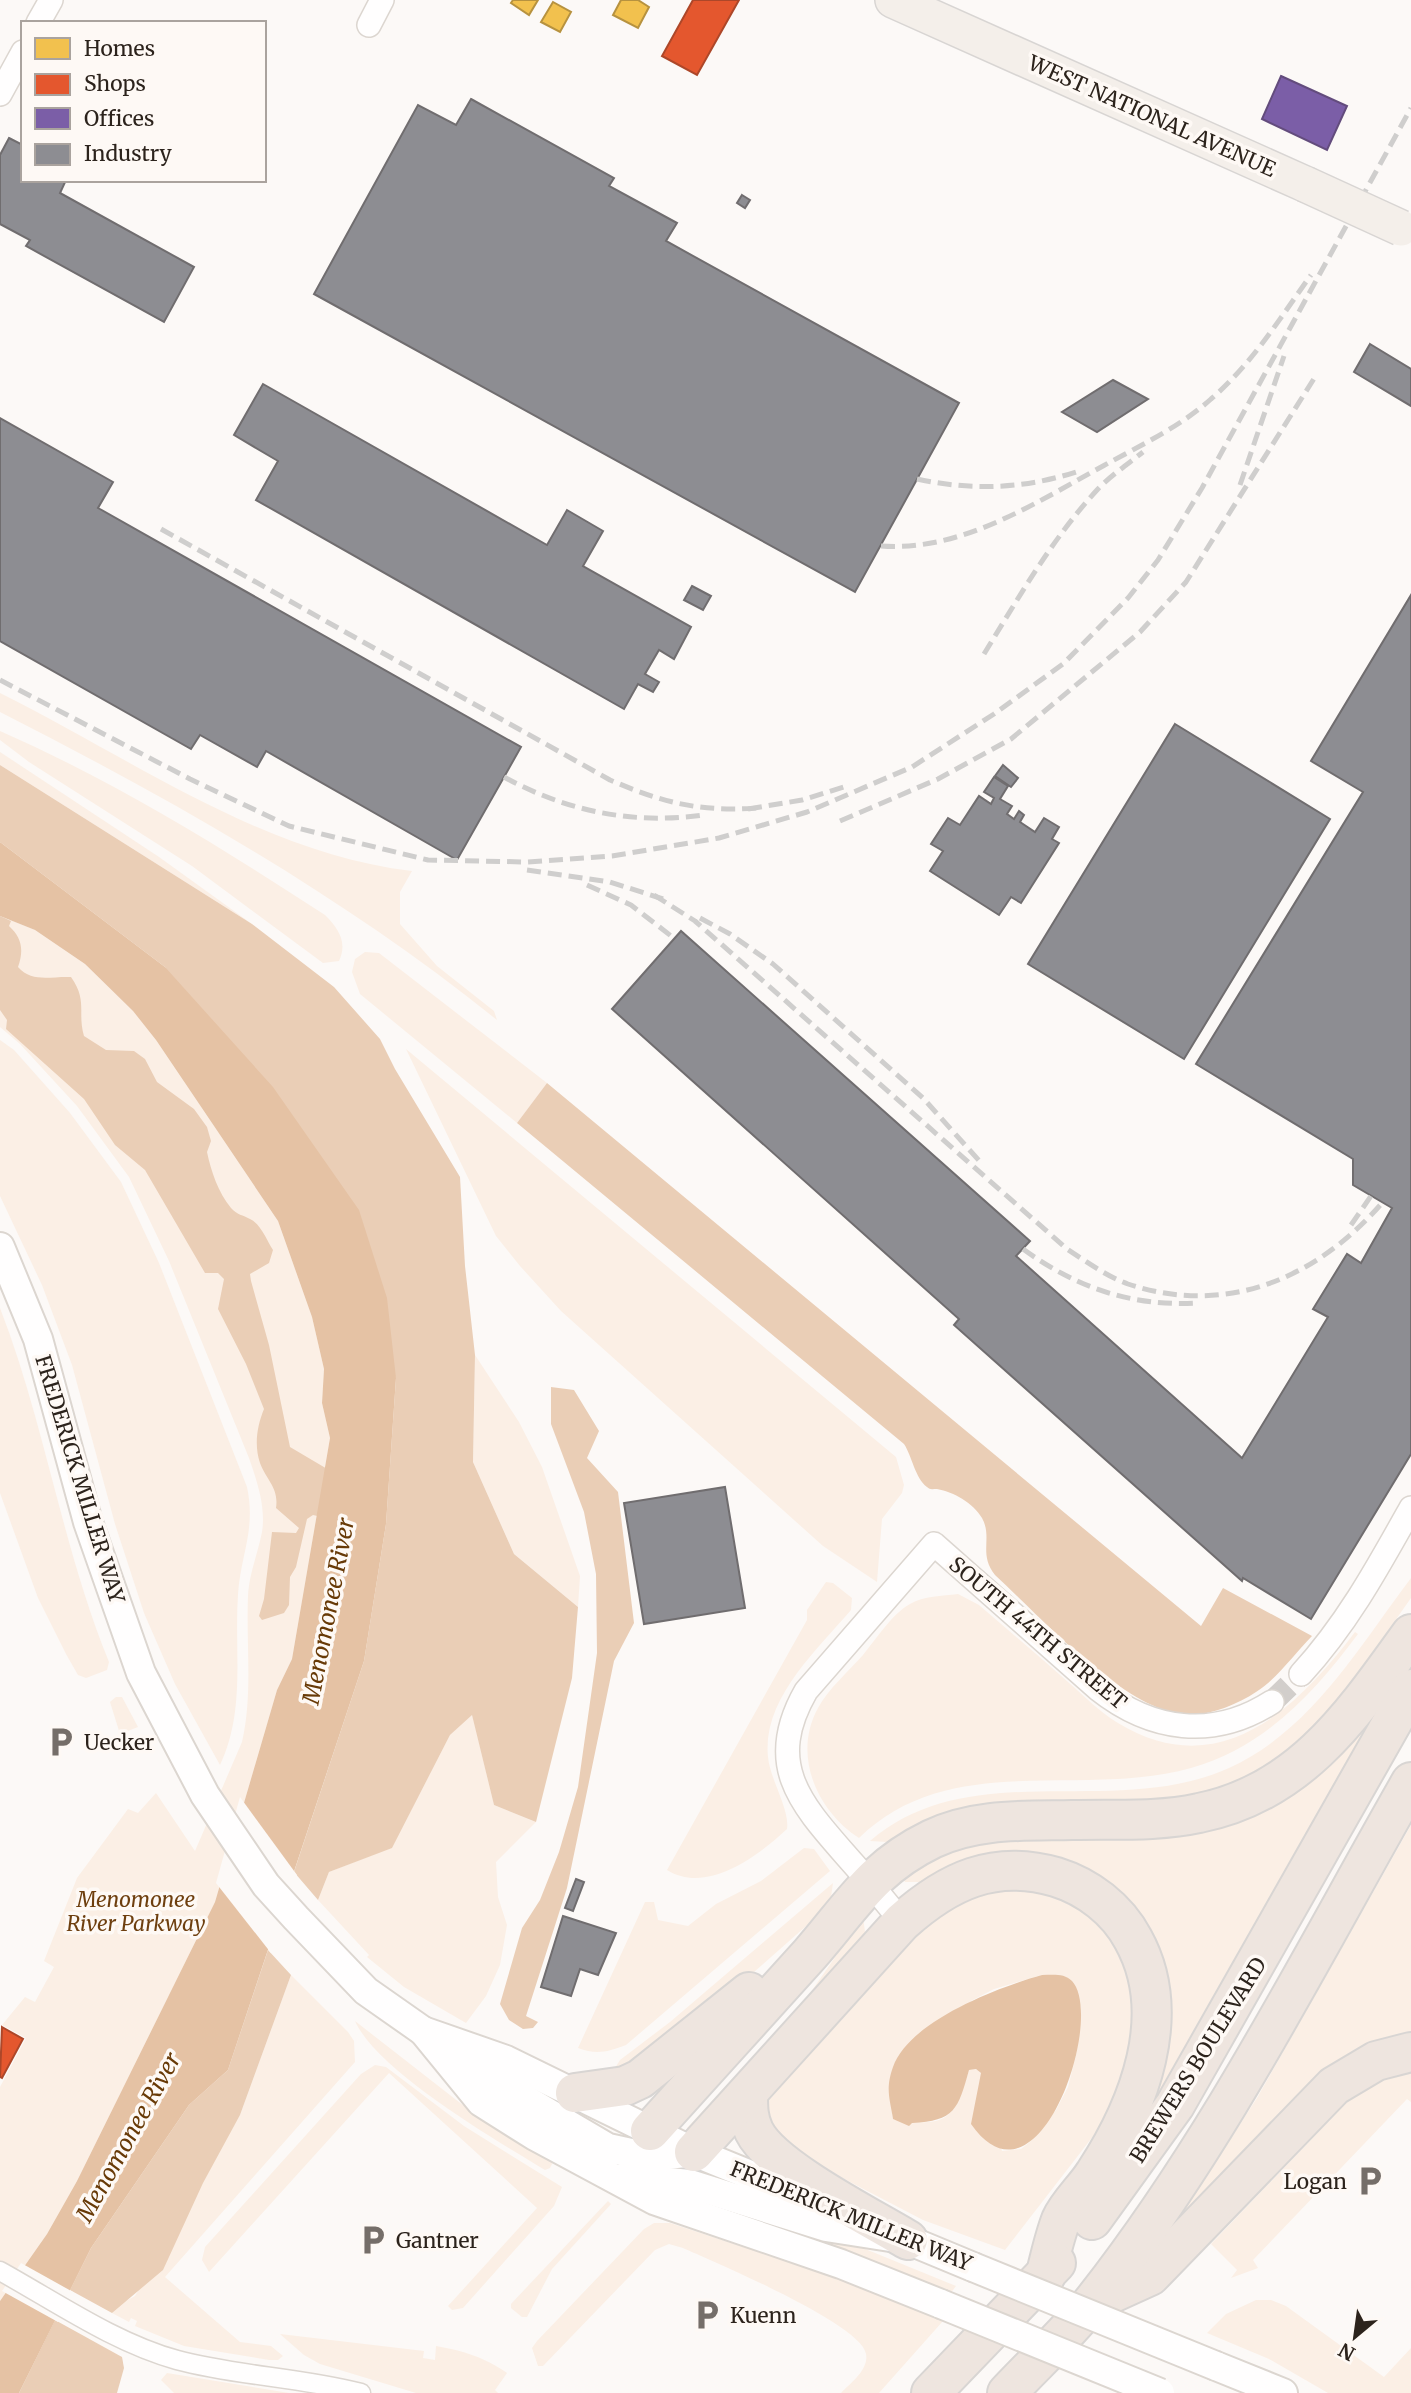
<svg xmlns="http://www.w3.org/2000/svg" width="1411" height="2393" font-family="Merriweather,serif">
<rect width="100%" height="100%" fill="#fcf9f7"/>
<!-- green -->
<g fill="#fbefe5" fill-rule="evenodd">
<path d="M 0,693 C 131,758 263,854 412,871 L 400,892 L 400,924 L 437,966 L 494,1011 L 497,1020 C 344,897 175,801 0,712 Z"/>
<path d="M 0,731 C 114,781 221,847 325,915 C 338,928 348,942 339,961 L 323,963 L 192,866 L 29,762 L 0,740 Z"/>
<polygon points="0,752 159,857 252,924 0,765"/>
<path d="M 0,916 L 35,930 L 85,964 L 133,1011 L 156,1040 L 278,1221 L 312,1317 L 324,1369 L 322,1403 L 330,1438 L 292,1659 L 277,1690 L 215,1902 L 77,2181 L 47,2234 L 0,2301 L 0,2087 L 26,2038 L 2,2025 L 25,1997 L 35,2002 L 54,1967 L 44,1961 L 77,1878 L 128,1809 L 138,1813 L 156,1793 L 195,1851 L 242,1742 C 253,1694 246,1645 248,1596 C 249,1574 258,1553 262,1532 C 266,1507 257,1481 249,1458 L 169,1261 L 129,1177 L 77,1106 L 20,1044 L 0,1027 Z"/>
<polygon points="365,952 379,953 547,1083 517,1123 360,994 352,972 355,959"/>
<path d="M 0,1040 L 14,1050 L 70,1113 L 121,1182 L 159,1263 L 247,1487 C 256,1530 241,1553 238,1594 C 234,1652 246,1710 220,1765 L 175,1684 L 144,1613 L 115,1524 L 72,1365 L 42,1285 L 0,1196 Z"/>
<polygon points="406,1049 896,1457 904,1485 902,1493 882,1519 877,1582 823,1546 561,1311 520,1266 496,1236"/>
<path d="M 0,1308 C 45,1424 62,1547 109,1662 L 107,1670 L 86,1678 L 78,1675 L 66,1654 L 38,1598 L 0,1493 Z"/>
<polygon points="475,1355 519,1422 542,1467 580,1576 578,1607 514,1554 473,1462"/>
<path d="M 1411,1578 L 1411,1598 L 1333,1709 L 1284,1760 L 1208,1795 L 887,1842 L 870,1841 C 972,1754 1114,1820 1229,1768 C 1312,1730 1358,1648 1411,1578 Z"/>
<path d="M 826,1582 L 833,1583 L 852,1598 L 851,1610 C 817,1650 762,1699 768,1757 C 770,1779 790,1810 787,1829 C 758,1856 707,1895 667,1870 L 807,1620 L 807,1610 Z"/>
<path d="M 958,1594 L 979,1605 C 1009,1631 1039,1656 1068,1682 C 1084,1696 1100,1712 1118,1723 C 1220,1785 1297,1708 1355,1632 L 1358,1634 C 1315,1692 1264,1748 1191,1768 C 1081,1799 950,1749 859,1838 C 817,1811 792,1755 818,1708 C 828,1689 849,1671 863,1655 C 877,1638 892,1614 910,1604 C 924,1596 942,1596 958,1594 Z"/>
<polygon points="122,1697 138,1727 120,1734 110,1702 116,1697"/>
<polygon points="1376,1713 1183,2063 1132,2138 1138,1918 949,1869 920,1882 905,1882 901,1876 933,1854 996,1837 1169,1833"/>
<polygon points="472,1714 494,1805 536,1822 496,1862 498,1897 507,1925 500,1965 486,1996 466,2023 404,1987 367,1957 369,1955 318,1900 329,1872 392,1847 450,1735"/>
<polygon points="1411,1825 1411,2035 1184,2217 1181,2215 1257,2098"/>
<path d="M 804,1848 L 814,1849 L 830,1871 L 626,2045 C 608,2052 596,2055 578,2048 L 645,1902 L 654,1902 L 658,1920 L 688,1926 L 716,1904 L 761,1881 Z"/>
<polygon points="833,1883 831,1897 822,1912 670,2046 620,2075 615,2068 620,2060 670,2022"/>
<path d="M 1027,1885 L 1076,1904 L 1110,1932 L 1134,1981 L 1136,2031 L 1118,2091 L 1101,2126 L 1005,2250 L 923,2220 L 804,2158 L 773,2134 L 766,2104 L 769,2094 L 918,1928 L 963,1894 ZM 1042,1975 L 1074,1983 L 1081,2008 L 1077,2051 L 1068,2087 L 1056,2110 L 1031,2141 L 1021,2149 L 1002,2151 L 981,2073 L 976,2069 L 969,2070 C 953,2120 948,2128 893,2119 L 892,2114 L 971,2001 L 994,1989 Z"/>
<polygon points="863,1917 865,1932 862,1939 691,2131 687,2128 806,1999"/>
<polygon points="291,1975 348,2032 354,2041 355,2062 165,2277 240,2342 271,2346 283,2356 278,2360 269,2360 184,2346 135,2326 137,2321 131,2318 129,2322 112,2313 117,2306 135,2296 240,2115"/>
<path d="M 355,2021 L 482,2120 L 553,2162 L 550,2168 L 545,2170 C 496,2140 378,2072 355,2021 Z"/>
<polygon points="375,2065 386,2067 464,2126 562,2187 554,2206 463,2308 452,2310 448,2306 537,2208 389,2073 209,2272 202,2260 205,2247 361,2074"/>
<polygon points="1411,2066 1411,2102 1407,2099 1253,2260 1258,2268 1231,2278 1237,2270 1211,2244 1349,2100 1368,2085"/>
<polygon points="696,2200 853,2244 956,2286 950,2294"/>
<polygon points="608,2201 611,2204 552,2269 527,2317 522,2317 511,2308 511,2304"/>
<path d="M 654,2223 L 670,2223 L 844,2280 L 943,2321 L 879,2393 L 841,2393 C 850,2383 869,2370 866,2354 C 862,2324 714,2262 683,2248 L 669,2244 L 655,2250 L 543,2366 L 538,2366 L 532,2348 L 537,2341 L 644,2229 Z"/>
<polygon points="1256,2300 1271,2300 1286,2306 1384,2377 1411,2348 1411,2393 1328,2393 1269,2359 1207,2333 1226,2314"/>
<path d="M 280,2334 L 424,2351 L 423,2358 L 435,2360 L 436,2346 C 464,2351 484,2357 507,2373 L 495,2390 L 498,2393 L 416,2393 L 320,2364 L 304,2355 Z"/>
<polygon points="167,2373 289,2393 174,2393 161,2380"/>
</g>
<!-- forest -->
<g fill="#eaceb6">
<polygon points="0,765 252,924 334,987 380,1039 395,1069 460,1177 465,1266 475,1355 473,1462 514,1554 578,1607 572,1678 536,1822 494,1805 472,1715 450,1735 392,1848 329,1872 318,1900 294,1872 364,1661 386,1524 396,1378 165,967 0,842"/>
<path d="M 0,916 L 11,921 L 9,926 C 22,938 24,950 18,967 C 32,983 51,976 71,977 C 88,1001 77,1012 84,1036 L 106,1050 L 134,1051 L 145,1059 L 157,1082 L 194,1109 L 207,1127 L 211,1141 L 207,1152 C 211,1171 218,1192 231,1208 C 237,1215 243,1215 250,1219 C 261,1224 267,1241 273,1250 L 269,1263 L 250,1274 L 251,1281 L 269,1345 L 290,1447 L 334,1473 L 326,1518 L 313,1515 L 307,1519 L 296,1567 L 290,1577 L 289,1605 L 284,1613 L 262,1620 L 259,1616 L 264,1599 L 272,1532 L 296,1533 L 299,1528 L 276,1508 C 279,1488 267,1481 260,1463 C 254,1445 257,1426 264,1409 L 246,1364 L 218,1309 L 224,1279 L 218,1273 L 205,1273 L 145,1170 L 115,1145 L 84,1099 L 6,1029 L 7,1020 L 0,1010 Z"/>
<path d="M 547,1083 L 1201,1626 L 1223,1588 L 1312,1636 C 1295,1653 1277,1679 1256,1692 C 1238,1704 1213,1714 1191,1715 C 1128,1715 1041,1617 995,1575 C 978,1554 993,1538 982,1518 C 973,1503 954,1492 937,1489 C 932,1489 930,1490 927,1487 C 915,1478 912,1456 904,1444 L 517,1123 Z"/>
<polygon points="551,1387 574,1390 599,1431 587,1458 618,1492 634,1623 614,1661 567,1888 526,2016 538,2022 533,2028 523,2029 509,2020 500,2004 522,1928 540,1900 559,1852 578,1787 597,1653 596,1574 584,1512 551,1424"/>
<polygon points="268,1950 291,1975 240,2115 203,2183 163,2270 112,2313 70,2290 91,2248 189,2105 228,2070"/>
<polygon points="55,2320 122,2357 124,2368 117,2393 19,2393"/>
</g>
<!-- water -->
<g fill="#e5c2a4">
<polygon points="0,842 165,967 273,1087 359,1210 387,1298 396,1378 386,1524 364,1661 228,2070 189,2105 91,2248 19,2393 0,2393 0,2301 47,2234 77,2181 215,1902 277,1690 292,1659 330,1438 322,1403 324,1369 312,1317 278,1221 156,1040 133,1011 85,964 35,930 0,916"/>
<path d="M 1042,1975 C 1053,1975 1064,1973 1072,1981 C 1106,2018 1038,2220 971,2124 L 981,2073 L 976,2069 L 969,2070 C 958,2109 955,2121 912,2123 L 909,2126 L 893,2119 C 890,2099 885,2089 893,2067 C 909,2021 999,1987 1042,1975 Z"/>
</g>
<!-- pier -->
<g fill="#fcf9f7">
<polygon points="240,1797 297,1875 271,1953 216,1883"/>
<polygon points="21,2263 73,2292 58,2322 2,2291"/>
</g>
<!-- homes -->
<g fill="#f2c14e" stroke="#b7923f" stroke-width="2">
<polygon points="513,0 538,0 529,15 511,3"/>
<polygon points="621,0 638,0 649,7 638,28 613,15"/>
<polygon points="553,2 571,12 560,32 541,22"/>
</g>
<!-- shops -->
<g fill="#e4572e" stroke="#ad4729" stroke-width="2">
<polygon points="693,0 739,0 697,75 662,56"/>
<polygon points="2,2027 23,2039 2,2078 0,2077"/>
</g>
<!-- offices -->
<polygon fill="#7b5ea7" stroke="#634c7d" stroke-width="2" points="1281,76 1347,106 1327,150 1262,119"/>
<!-- industry -->
<g fill="#8d8d92" stroke="#706d6f" stroke-width="2">
<polygon points="471,99 614,178 609,186 677,223 666,241 959,403 855,592 314,294 418,105 456,125"/>
<polygon points="9,138 23,145 23,180 66,180 60,193 194,267 164,322 26,246 30,240 0,224 0,155"/>
<polygon points="742,195 750,200 745,208 737,203"/>
<polygon points="1370,344 1411,369 1411,406 1354,372"/>
<polygon points="1113,380 1148,399 1097,432 1062,412"/>
<polygon points="263,384 547,545 567,510 603,531 583,566 691,627 674,659 659,650 645,674 659,682 653,692 638,684 624,709 256,500 278,461 234,435"/>
<polygon points="0,418 113,482 98,508 521,747 457,860 266,751 257,767 200,735 191,749 0,641"/>
<polygon points="692,586 711,596 703,610 684,600"/>
<polygon points="1411,595 1411,1454 1311,1619 1243,1578 1242,1581 954,1325 959,1319 612,1009 681,931 1030,1241 1016,1256 1242,1458 1328,1317 1313,1309 1347,1254 1361,1263 1392,1208 1353,1185 1353,1159 1196,1064 1363,792 1311,761"/>
<polygon points="1175,724 1330,819 1184,1059 1028,964"/>
<polygon points="1003,765 1018,778 1011,787 995,776"/>
<polygon points="994,777 1008,786 1000,799 1012,806 1007,814 1014,819 1019,811 1024,815 1020,822 1035,832 1044,818 1059,827 1052,839 1059,843 1021,903 1011,897 999,915 930,871 943,851 931,844 948,818 960,825 979,796 991,804 994,798 984,792"/>
<polygon points="725,1487 745,1608 644,1624 624,1503"/>
<polygon points="576,1879 584,1882 573,1911 565,1908"/>
<polygon points="563,1916 616,1933 598,1975 580,1969 571,1996 541,1987"/>
</g>
<g fill="none" stroke-linecap="round" stroke-linejoin="round">
<!-- minor-tunnel -->
<polyline stroke="#d2cecb" stroke-width="23" stroke-dasharray="23 11" stroke-linecap="butt" points="1272,1702 1301,1674"/>
<defs>
<path id="pedestrian" d="M 0,2271 C 56,2302 115,2343 177,2360 C 236,2376 300,2377 361,2393"/>
<g id="minor">
<polyline points="38,23 51,0"/>
<polyline points="369,25 382,0"/>
<polyline points="0,94 23,52"/>
<path d="M 1301,1674 C 1347,1624 1378,1567 1411,1508"/>
<path d="M 902,1922 C 885,1901 868,1880 850,1860 C 802,1805 763,1766 806,1691 L 934,1544 L 1098,1689 C 1151,1731 1213,1740 1272,1702"/>
</g>
<g id="tertiary">
<polyline points="0,1247 38,1339 88,1522 141,1673 205,1795 266,1885 296,1918 366,1991 423,2031 481,2102 535,2136 654,2200 841,2264 941,2304"/>
<polyline points="423,2031 506,2060 694,2152 824,2205"/>
<polyline points="454,2053 516,2094 608,2148 649,2157 694,2152"/>
<polyline points="623,2178 690,2184 826,2227 890,2237"/>
<polyline points="891,2233 973,2267"/>
<polyline points="1216,2366 1283,2393"/>
</g>
<polyline id="primary" points="893,0 1305,184"/>
<g id="motorway">
<polyline points="575,2093 625,2086 640,2079 749,1992"/>
<path d="M 748,2094 C 748,2108 748,2118 754,2131 C 772,2168 870,2217 908,2240"/>
<path d="M 650,2131 C 703,2072 757,2013 810,1954 C 852,1906 872,1868 932,1839 C 975,1818 1025,1821 1072,1820 C 1114,1819 1158,1822 1199,1813 C 1301,1793 1354,1713 1411,1634"/>
<path d="M 694,2152 L 902,1922 C 948,1881 994,1859 1056,1877 C 1088,1887 1117,1909 1133,1939 C 1175,2014 1139,2106 1095,2173 C 1085,2189 1068,2204 1061,2220 C 1054,2238 1050,2258 1045,2277"/>
<polyline points="1092,2220 1175,2105 1411,1689"/>
<polyline points="1095,2301 1150,2276 1334,2086 1376,2061 1411,2052"/>
<polyline points="931,2393 1056,2263"/>
<path d="M 1007,2393 C 1035,2363 1068,2333 1094,2300 C 1219,2141 1311,1957 1411,1782"/>
</g>
</defs>
<!-- pedestrian casing -->
<use href="#pedestrian" stroke="#dcd6d0" stroke-width="21"/>
<!-- minor casing -->
<use href="#minor" stroke="#dcd6d0" stroke-width="26"/>
<!-- tertiary casing -->
<use href="#tertiary" stroke="#dcd6d0" stroke-width="32"/>
<!-- primary casing -->
<use href="#primary" stroke="#d8d5d3" stroke-width="38"/>
<!-- motorway casing -->
<use href="#motorway" stroke="#d8d5d3" stroke-width="42"/>
<!-- pedestrian -->
<use href="#pedestrian" stroke="#fffefe" stroke-width="18"/>
<!-- minor -->
<use href="#minor" stroke="#fffefe" stroke-width="23"/>
<!-- tertiary -->
<use href="#tertiary" stroke="#fffefe" stroke-width="28"/>
<!-- primary -->
<use href="#primary" stroke="#f4efea" stroke-width="35"/>
<!-- motorway -->
<use href="#motorway" stroke="#eee5df" stroke-width="38"/>
<!-- rail -->
<g stroke="#cfcecd" stroke-width="5" stroke-dasharray="14 7" stroke-linecap="butt">
<path d="M 917,479 C 973,491 1025,489 1079,471"/>
<polyline points="1240,485 1284,356"/>
<path d="M 161,529 L 610,780 C 664,803 699,812 758,808"/>
<path d="M 881,546 C 961,552 1035,503 1103,466 C 1139,446 1180,427 1211,399 C 1252,364 1280,318 1311,275"/>
<path d="M 984,654 C 1019,597 1052,539 1097,490 C 1110,476 1128,464 1143,452"/>
<polyline points="0,680 190,779 289,826 428,860 527,862 612,856 719,838 807,812 912,767 994,714 1063,664 1128,598 1158,560 1202,488 1411,108"/>
<path d="M 504,777 C 566,811 633,825 703,815"/>
<polyline points="748,809 802,800 850,785"/>
<polyline points="840,821 938,779 1011,739 1140,632 1186,582 1315,377"/>
<polyline points="527,870 610,882 663,899"/>
<polyline points="587,885 631,905 675,939"/>
<path d="M 654,895 L 695,921 L 1067,1249 C 1087,1262 1106,1276 1128,1284 C 1227,1317 1317,1278 1382,1203"/>
<polyline points="700,918 730,934 773,964 923,1098 983,1165"/>
<polyline points="1351,1225 1371,1196"/>
<path d="M 1023,1249 C 1077,1288 1132,1307 1199,1303"/>
</g>
<defs>
<g id="tertiary-bridge">
<polyline points="973,2267 1216,2366"/>
<polyline points="941,2304 1160,2393"/>
</g>
<polyline id="primary-bridge" points="1305,184 1401,228"/>
</defs>
<!-- tertiary-bridge casing -->
<use href="#tertiary-bridge" stroke="#dcd6d0" stroke-width="32" stroke-linecap="butt"/>
<!-- primary-bridge casing -->
<use href="#primary-bridge" stroke="#d8d5d3" stroke-width="38" stroke-linecap="butt"/>
<!-- tertiary-bridge -->
<use href="#tertiary-bridge" stroke="#fffefe" stroke-width="28"/>
<!-- primary-bridge -->
<use href="#primary-bridge" stroke="#f4efea" stroke-width="35"/>
</g>
<!-- icons -->
<defs>
<symbol id="parking-bare" viewBox="-9 -9 18 18"><path d="M-3.5-5.5H1a3.5 3.5 0 0 1 0 7H-1V5.5H-3.5ZM-1-3.4V-.6H.8a1.4 1.4 0 0 0 0-2.8Z" fill="#756e69" stroke="#fef9f5" stroke-width="2.5" paint-order="stroke"/></symbol>
</defs>
<g fill-rule="evenodd">
<use href="#parking-bare" x="39" y="1720" width="44" height="44"/>
<use href="#parking-bare" x="1348" y="2159" width="44" height="44"/>
<use href="#parking-bare" x="351" y="2218" width="44" height="44"/>
<use href="#parking-bare" x="685" y="2293" width="44" height="44"/>
</g>
<g text-anchor="middle" dominant-baseline="central" stroke-width="7" stroke-linejoin="round" paint-order="stroke">
<!-- street labels -->
<g font-size="21" fill="#2c231c" stroke="#fef9f5">
<text transform="translate(1152 116) rotate(24)">WEST NATIONAL AVENUE</text>
<text transform="translate(80 1479) rotate(73)">FREDERICK MILLER WAY</text>
<text transform="translate(1038 1633) rotate(40)">SOUTH 44TH STREET</text>
<text transform="translate(1198 2060) rotate(-58)">BREWERS BOULEVARD</text>
<text transform="translate(851 2216) rotate(22)">FREDERICK MILLER WAY</text>
</g>
<!-- poi labels -->
<g font-size="21" fill="#2c231c" stroke="#fef9f5" text-anchor="start">
<text x="84" y="1742">Uecker</text>
<text x="1347" y="2181" text-anchor="end">Logan</text>
<text x="396" y="2240">Gantner</text>
<text x="730" y="2315">Kuenn</text>
</g>
<!-- park labels -->
<g font-size="21" font-style="italic" fill="#6e3f0f" stroke="#fef9f5">
<text x="136" y="1899">Menomonee<tspan x="136" dy="24">River Parkway</tspan></text>
</g>
<!-- water labels -->
<g font-size="23" font-style="italic" fill="#683a07" stroke="#fef9f5">
<text transform="translate(328 1611) rotate(-79)">Menomonee River</text>
<text transform="translate(128 2137) rotate(-61)">Menomonee River</text>
</g>
</g>
<!-- legend -->
<rect x="21" y="21" width="245" height="161" fill="#fef9f5" stroke="#aaa39e" stroke-width="2"/>
<rect x="35" y="38" width="35" height="21" fill="#f2c14e" stroke="#aaa39e" stroke-width="2"/>
<text x="84" y="56" font-size="21" fill="#2c231c">Homes</text>
<rect x="35" y="74" width="35" height="21" fill="#e4572e" stroke="#aaa39e" stroke-width="2"/>
<text x="84" y="91" font-size="21" fill="#2c231c">Shops</text>
<rect x="35" y="108" width="35" height="21" fill="#7b5ea7" stroke="#aaa39e" stroke-width="2"/>
<text x="84" y="126" font-size="21" fill="#2c231c">Offices</text>
<rect x="35" y="144" width="35" height="21" fill="#8d8d92" stroke="#aaa39e" stroke-width="2"/>
<text x="84" y="161" font-size="21" fill="#2c231c">Industry</text>
<!-- north arrow -->
<g transform="translate(1355 2337) rotate(209)" stroke="#fef9f5" stroke-width="5" paint-order="stroke">
<path d="M0-5L12 26L0 18L-12 26Z" fill="#2c231c"/>
<text y="-10" font-size="19" font-weight="bold" text-anchor="middle" fill="#2c231c">N</text>
</g>
</svg>
